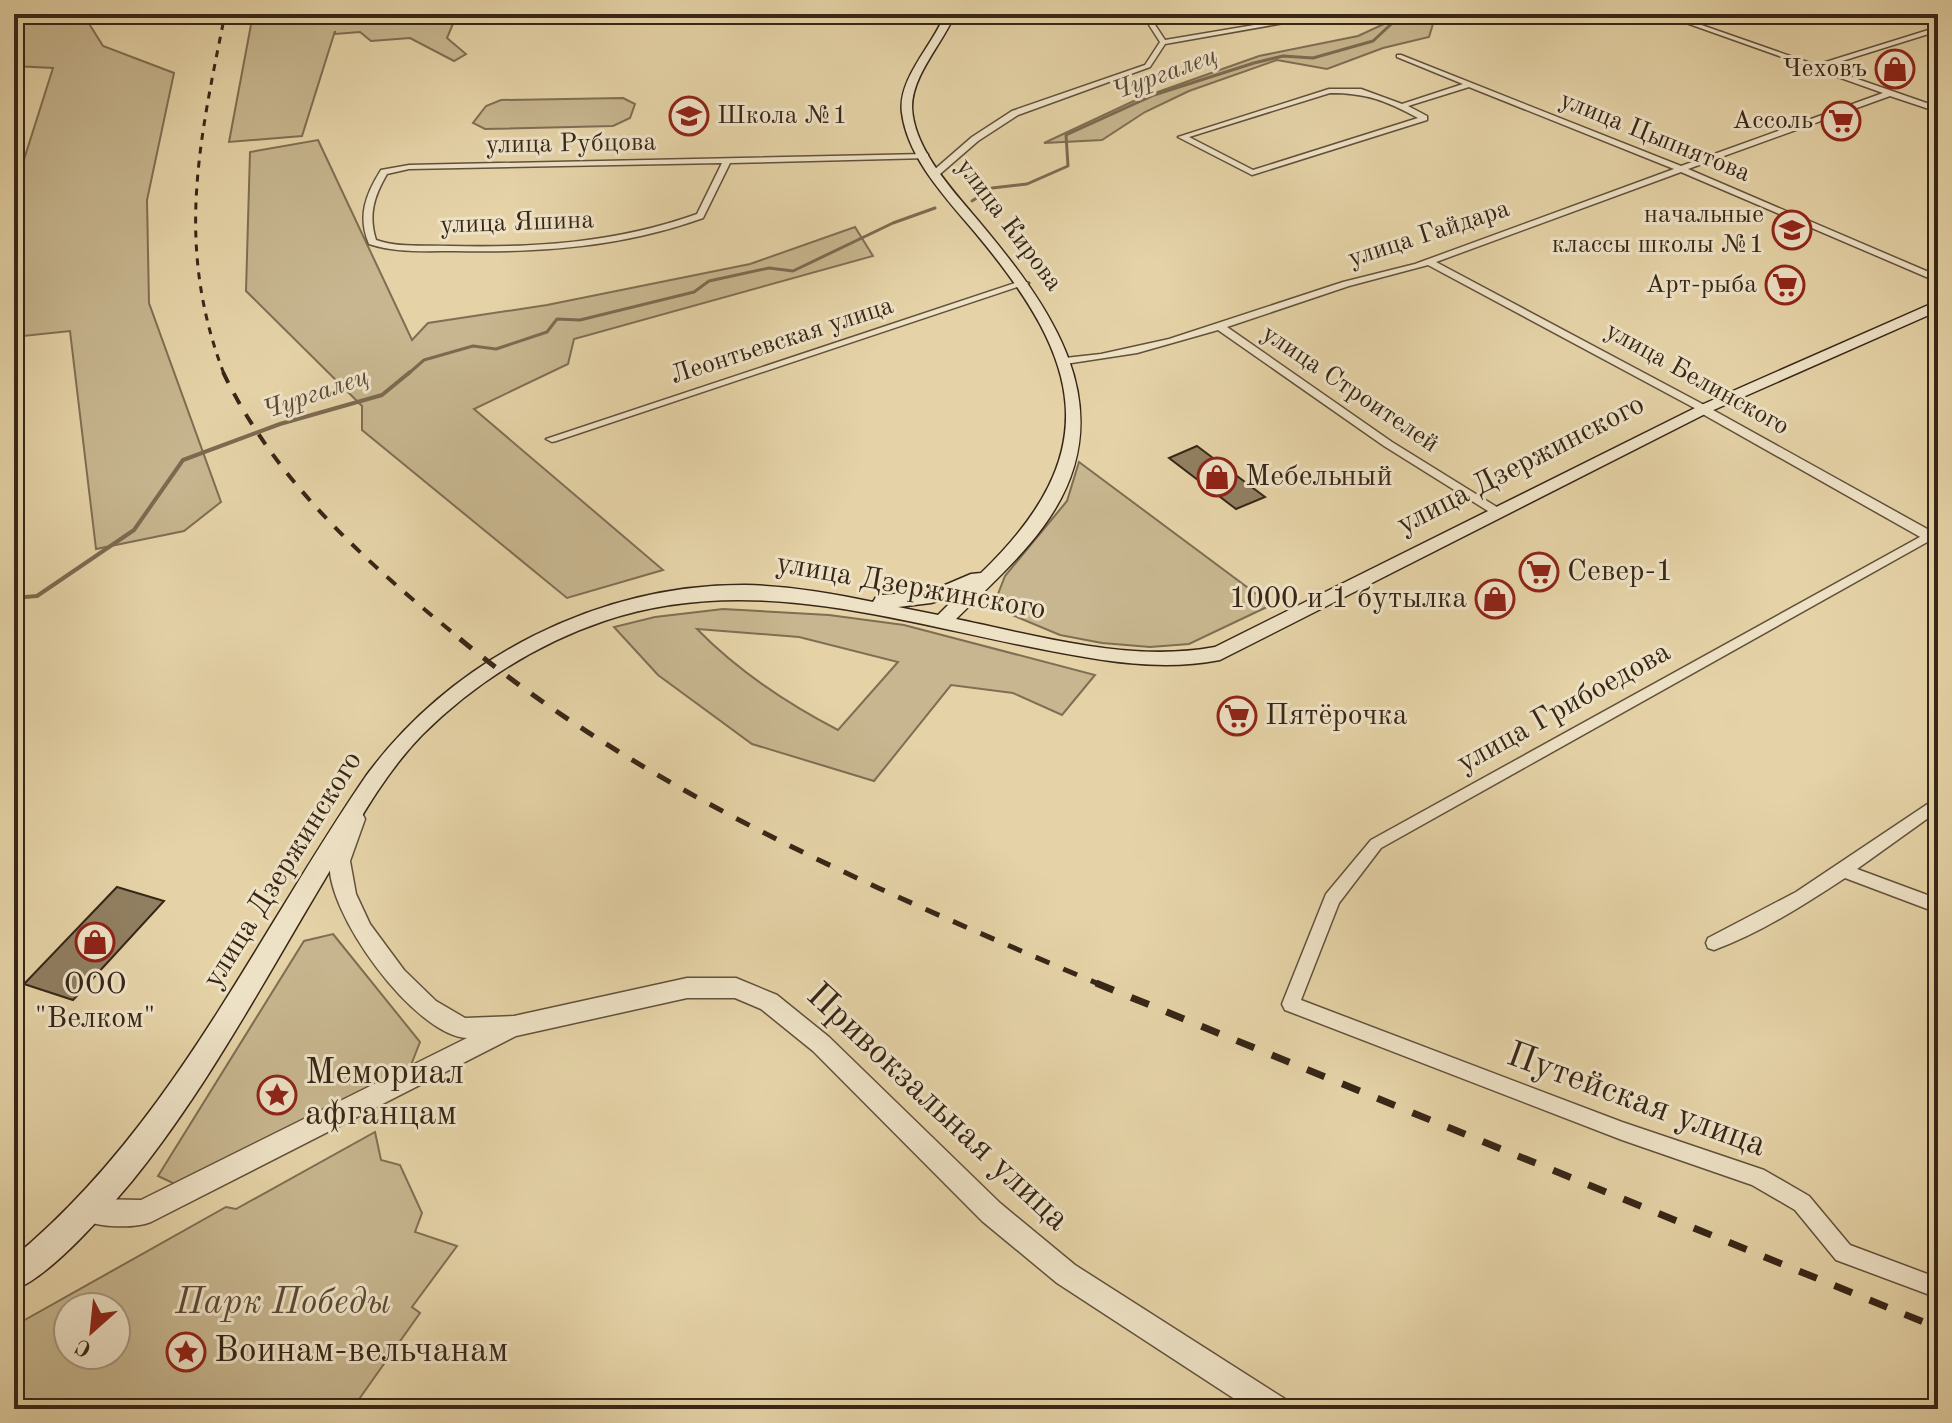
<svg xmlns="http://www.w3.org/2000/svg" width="1952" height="1423" font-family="'Old Standard TT',serif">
<rect width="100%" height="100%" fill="#e5d3a7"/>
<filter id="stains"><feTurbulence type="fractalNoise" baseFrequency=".0025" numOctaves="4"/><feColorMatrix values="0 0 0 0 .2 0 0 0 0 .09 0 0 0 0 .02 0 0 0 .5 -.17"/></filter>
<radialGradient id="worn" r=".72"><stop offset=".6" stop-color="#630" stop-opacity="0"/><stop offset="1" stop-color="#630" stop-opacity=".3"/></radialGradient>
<!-- green -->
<g fill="#c7b68f" stroke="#7f6e53" stroke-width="2" fill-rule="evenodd">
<polygon points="14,14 83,14 103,46 174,73 147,200 149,303 221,502 184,531 96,549 70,331 14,337 14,191 53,68 14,66"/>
<polygon points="253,14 487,14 455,19 447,38 466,54 454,61 410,38 371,41 360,32 335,34 335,31 302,136 229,142"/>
<polygon points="1387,14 1436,14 1429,37 1383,48 1327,69 1277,60 1189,91 1145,112 1102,140 1044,143 1138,99 1259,56 1358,36 1384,24"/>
<polygon points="623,98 635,104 630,118 613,126 485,129 473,123 486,106 501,100"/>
<polygon points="318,140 412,340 428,323 547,305 750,264 855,227 873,256 574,339 568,364 474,409 663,570 567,598 362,430 362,406 246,291 250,152"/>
<polygon points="1079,462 1271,605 1189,644 1150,647 1102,643 1060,635 993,607 1005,576 1067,501"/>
<path d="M 723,609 L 829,615 L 904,625 L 1095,675 L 1062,715 L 1013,693 L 951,685 L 874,781 L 752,744 L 658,675 L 614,627 L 655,617 ZM 697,629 L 799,637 L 898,662 L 838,730 C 786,703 738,671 697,629 Z"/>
<polygon points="333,934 420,1042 411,1065 179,1186 158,1176 304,941"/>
<path d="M 375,1132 L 381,1160 L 400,1165 L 422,1213 L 415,1232 L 457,1246 L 412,1307 L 420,1313 L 352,1409 L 14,1409 L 14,1326 L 226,1207 L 236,1209 ZM 68,1307 L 116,1307 L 116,1355 L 68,1355 Z"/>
</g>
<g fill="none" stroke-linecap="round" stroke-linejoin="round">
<!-- stream-far1 -->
<g stroke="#7c6a50" stroke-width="3">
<polyline points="972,201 992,188 1027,184 1068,166 1066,135 1154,95 1254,63 1283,56 1313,58 1373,41 1402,14"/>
<polyline points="408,374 424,360 473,346 496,349 547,332 557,319 580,320 694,292 709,281 769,268 793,271 893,223 935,208"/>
</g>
<!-- stream -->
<polyline stroke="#7c6a50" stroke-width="4" points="14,598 37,596 134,530 183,460 280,424 382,395 410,372"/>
</g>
<!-- building -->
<g fill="#918062" stroke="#372617" stroke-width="2">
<polygon points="1197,446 1265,497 1236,509 1169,458"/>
<polygon points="117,887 164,901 73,1000 24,984"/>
</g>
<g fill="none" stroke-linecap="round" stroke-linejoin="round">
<defs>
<g id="minor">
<polygon points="1142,14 1148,14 1165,40 1320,14 1335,14 1165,44 1150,67 1018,115 978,141 940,174 934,174 934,170 972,137 1012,111 1145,65 1160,42"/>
<path d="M 1661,14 L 1670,14 L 1816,65 L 1938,27 L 1938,31 L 1823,67 L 1938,107 L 1938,112 L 1890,96 L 1688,169 L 1938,276 L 1938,282 L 1681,172 L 1436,262 L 1708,407 L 1708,411 L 1700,411 L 1428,265 L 1349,286 L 1227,327 L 1392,442 L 1500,509 L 1502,512 L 1496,516 L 1384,446 L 1218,330 L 1137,353 L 1065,364 L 1060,361 L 1065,358 L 1101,354 L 1169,339 L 1343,282 L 1415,264 L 1674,169 L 1469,87 L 1408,106 L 1427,116 L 1427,120 L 1252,175 L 1178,137 L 1329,89 L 1361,89 L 1402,104 L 1463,84 L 1397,57 L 1397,55 L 1401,55 L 1681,166 L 1883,93 ZM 1330,93 C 1366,93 1385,100 1418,118 L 1253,170 L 1189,137 Z"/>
<path d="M 925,154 L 928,154 L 928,158 L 730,163 L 703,218 C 622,247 540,253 454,251 C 425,251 396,253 369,244 C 357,216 366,194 381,170 L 409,165 ZM 722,163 L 697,214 C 616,243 534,248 449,246 C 425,245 399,248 376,240 C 368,215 374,196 387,174 L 409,169 Z"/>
<polygon points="1021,281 1029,283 556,441 552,442 546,439"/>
<polygon points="1938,527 1938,536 1381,848 1339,903 1301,1000 1622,1122 1764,1170 1809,1196 1850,1245 1938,1278 1938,1298 1836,1260 1795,1210 1752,1185 1622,1140 1285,1010 1282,1004 1326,894 1371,840"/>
<path d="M 1938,797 L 1938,811 L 1857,869 L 1938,899 L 1938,913 L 1845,878 C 1804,905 1760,933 1714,950 L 1708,948 L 1706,943 L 1708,938 L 1796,892 Z"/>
</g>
<g id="tertiary">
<polygon points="1704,405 1938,535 1938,547 1699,412 1699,406"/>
<path d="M 355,811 L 362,813 L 365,819 L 350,861 L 356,894 L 370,924 L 404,970 L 436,1001 L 465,1018 L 514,1016 L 687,978 L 736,978 L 777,995 L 829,1037 L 1000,1203 L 1075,1265 L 1285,1399 L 1289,1409 L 1250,1409 L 1057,1283 L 982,1221 L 813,1051 L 761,1009 L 735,998 L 687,998 L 516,1036 L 151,1222 C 133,1229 100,1227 82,1220 L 79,1211 L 82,1202 L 91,1199 L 141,1200 L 467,1038 C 415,1036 323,910 330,860 C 332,847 341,832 345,819 L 348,813 Z"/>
</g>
<path id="secondary" d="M 945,14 L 955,14 C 943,43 912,75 912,107 C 913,145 947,184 970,211 C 1049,304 1130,409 1043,527 C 1018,561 986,589 956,619 C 1039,636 1130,663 1215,647 L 1699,406 L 1933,303 L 1938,302 L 1938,311 L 1709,412 L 1220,660 C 1158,672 1097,660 1036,648 C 892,620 749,572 604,621 C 536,644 473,684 422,735 C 379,779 351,836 319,889 C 260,988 205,1091 132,1181 C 105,1213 52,1275 14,1290 L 14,1257 C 171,1127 253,941 366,776 C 453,658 599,584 746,585 C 789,586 831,593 873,602 L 876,597 L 882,595 L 931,591 L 971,574 L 981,573 C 1107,452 1082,361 978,236 C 949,201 908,160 902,113 C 897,79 934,44 945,14 ZM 958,595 L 938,615 L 898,607 L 931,603 Z"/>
</defs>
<!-- minor casing -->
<use href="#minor" stroke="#62513b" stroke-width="3"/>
<!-- tertiary casing -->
<use href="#tertiary" stroke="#62513b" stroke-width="3"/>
<!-- secondary casing -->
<use href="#secondary" stroke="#372617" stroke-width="3"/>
<!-- minor -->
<use href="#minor" fill="#eee2c6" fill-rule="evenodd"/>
<!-- tertiary -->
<use href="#tertiary" fill="#eee2c6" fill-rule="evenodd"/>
<!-- secondary -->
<use href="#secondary" fill="#eee2c6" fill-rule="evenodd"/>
<!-- rail-far3 -->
<path stroke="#372617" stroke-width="3" stroke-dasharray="7 7" stroke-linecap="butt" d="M 224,374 C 175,246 199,143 225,14"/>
<!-- rail-far2 -->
<path stroke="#372617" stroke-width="4" stroke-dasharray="12 12" stroke-linecap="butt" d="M 223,372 C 276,483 369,565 463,641"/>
<!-- rail-far1 -->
<path stroke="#372617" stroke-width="5" stroke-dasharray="15 15" stroke-linecap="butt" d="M 460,639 C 648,794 878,890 1101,985"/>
<!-- rail -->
<polyline stroke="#372617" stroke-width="7" stroke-dasharray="19 19" stroke-linecap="butt" points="1096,983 1938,1328"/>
</g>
<!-- icons -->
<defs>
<symbol id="shop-ring" viewBox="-11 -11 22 22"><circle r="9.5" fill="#eee2c6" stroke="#8f2418" stroke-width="1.5"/><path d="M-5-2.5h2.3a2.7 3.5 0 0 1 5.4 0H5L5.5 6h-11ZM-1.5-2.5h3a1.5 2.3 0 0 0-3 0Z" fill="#8f2418"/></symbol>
<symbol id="school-ring" viewBox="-11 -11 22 22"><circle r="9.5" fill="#eee2c6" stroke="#8f2418" stroke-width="1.5"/><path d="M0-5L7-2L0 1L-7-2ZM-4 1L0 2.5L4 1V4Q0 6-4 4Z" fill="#8f2418"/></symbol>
<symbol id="supermarket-ring" viewBox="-11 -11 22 22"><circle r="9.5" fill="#eee2c6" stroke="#8f2418" stroke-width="1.5"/><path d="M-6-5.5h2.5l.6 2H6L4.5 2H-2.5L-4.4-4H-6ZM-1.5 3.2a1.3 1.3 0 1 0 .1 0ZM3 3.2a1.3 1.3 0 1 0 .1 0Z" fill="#8f2418"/></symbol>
<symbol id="sight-ring" viewBox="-11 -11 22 22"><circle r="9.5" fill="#eee2c6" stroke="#8f2418" stroke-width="1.5"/><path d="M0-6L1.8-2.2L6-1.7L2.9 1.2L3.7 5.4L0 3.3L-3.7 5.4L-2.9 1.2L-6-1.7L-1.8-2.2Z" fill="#8f2418"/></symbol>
</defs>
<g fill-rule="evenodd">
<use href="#shop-ring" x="1873" y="47" width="44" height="44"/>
<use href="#school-ring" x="667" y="94" width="44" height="44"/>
<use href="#supermarket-ring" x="1819" y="99" width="44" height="44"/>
<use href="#school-ring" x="1770" y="208" width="44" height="44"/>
<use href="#supermarket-ring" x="1763" y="263" width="44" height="44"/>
<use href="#shop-ring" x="1195" y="455" width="44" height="44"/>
<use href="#supermarket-ring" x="1517" y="550" width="44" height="44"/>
<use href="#shop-ring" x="1473" y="577" width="44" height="44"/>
<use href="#supermarket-ring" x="1215" y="694" width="44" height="44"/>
<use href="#shop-ring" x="73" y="920" width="44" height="44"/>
<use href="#sight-ring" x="255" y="1073" width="44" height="44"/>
<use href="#sight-ring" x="164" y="1330" width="44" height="44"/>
</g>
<g text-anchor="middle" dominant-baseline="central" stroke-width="6" stroke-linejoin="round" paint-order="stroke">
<!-- far-poi labels -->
<g font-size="26" fill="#372617" stroke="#eee2c6" text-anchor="end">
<text x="1867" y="69">Чеховъ</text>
<text x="717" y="116" text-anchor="start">Школа №1</text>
<text x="1813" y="121">Ассоль</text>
<text x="1764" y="215">начальные<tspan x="1764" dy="30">классы школы №1</tspan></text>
<text x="1757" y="285">Арт-рыба</text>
</g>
<!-- far-water labels -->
<g font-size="26" font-style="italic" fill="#5a4834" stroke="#eee2c6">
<text transform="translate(1165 74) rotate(-20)">Чургалец</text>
<text transform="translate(316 394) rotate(-19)">Чургалец</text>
</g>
<!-- far-street labels -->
<g font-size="26" fill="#372617" stroke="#eee2c6">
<text transform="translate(1655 137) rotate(22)">улица Цыпнятова</text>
<text transform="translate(571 144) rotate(-1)">улица Рубцова</text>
<text transform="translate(517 223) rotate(-2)">улица Яшина</text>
<text transform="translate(1009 225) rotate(53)">улица Кирова</text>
<text transform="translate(1429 234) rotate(-18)">улица Гайдара</text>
<text transform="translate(782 341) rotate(-18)">Леонтьевская улица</text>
<text transform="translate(1697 379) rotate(29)">улица Белинского</text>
<text transform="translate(1350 389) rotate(34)">улица Строителей</text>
</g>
<!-- street labels -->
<g font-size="30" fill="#372617" stroke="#eee2c6">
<text transform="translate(1521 465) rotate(-27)">улица Дзержинского</text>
<text transform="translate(911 587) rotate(10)">улица Дзержинского</text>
<text transform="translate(1564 708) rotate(-29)">улица Грибоедова</text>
<text transform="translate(283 870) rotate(-58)">улица Дзержинского</text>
</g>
<!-- poi labels -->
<g font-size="30" fill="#372617" stroke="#eee2c6" text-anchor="start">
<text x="1245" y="477">Мебельный</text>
<text x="1567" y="572">Север-1</text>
<text x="1467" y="599" text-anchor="end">1000 и 1 бутылка</text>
<text x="1265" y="716">Пятёрочка</text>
<text x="95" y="985" text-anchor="middle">ООО<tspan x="95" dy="34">"Велком"</tspan></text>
</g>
<!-- near-poi labels -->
<g font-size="36" fill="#372617" stroke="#eee2c6" text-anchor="start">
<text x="305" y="1074">Мемориал<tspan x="305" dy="41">афганцам</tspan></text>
<text x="214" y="1352">Воинам-вельчанам</text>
</g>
<!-- near-street labels -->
<g font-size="36" fill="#372617" stroke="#eee2c6">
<text transform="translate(1636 1101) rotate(20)">Путейская улица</text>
<text transform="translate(937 1108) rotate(43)">Привокзальная улица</text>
</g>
<!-- near-park labels -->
<g font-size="36" font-style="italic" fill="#5b4a35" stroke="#eee2c6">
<text x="283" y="1304">Парк Победы</text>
</g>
</g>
<!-- margin -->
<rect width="1952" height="1423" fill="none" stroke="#e5d3a7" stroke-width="48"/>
<rect x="16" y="16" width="1920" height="1391" fill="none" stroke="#372617" stroke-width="4"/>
<rect x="24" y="24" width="1904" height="1375" fill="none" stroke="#372617" stroke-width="2"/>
<!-- north arrow -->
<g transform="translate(92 1331) rotate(207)"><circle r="38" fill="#eee2c6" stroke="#a59780" stroke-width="2"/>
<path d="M0-6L14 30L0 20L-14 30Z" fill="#8f2418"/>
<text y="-12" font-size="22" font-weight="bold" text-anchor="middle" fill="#372617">С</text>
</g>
<rect width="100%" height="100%" filter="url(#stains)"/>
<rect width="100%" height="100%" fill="url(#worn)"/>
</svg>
